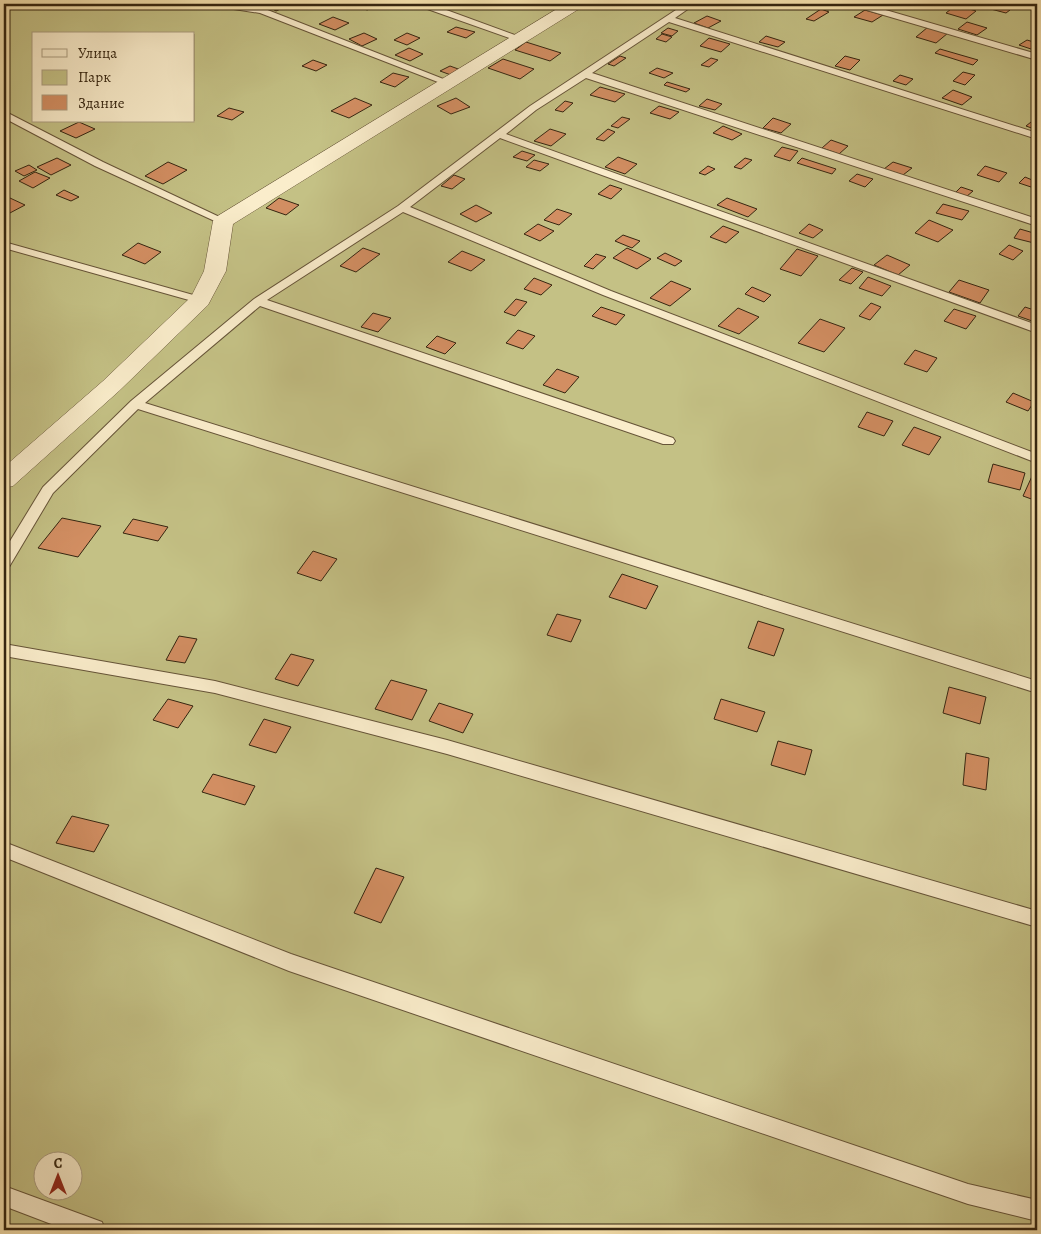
<svg xmlns="http://www.w3.org/2000/svg" width="1041" height="1234" font-family="Alegreya,serif">
<rect width="100%" height="100%" fill="#f7e3af"/>
<filter id="stains"><feTurbulence type="fractalNoise" baseFrequency=".004" numOctaves="4"/><feColorMatrix values="0 0 0 0 .2 0 0 0 0 .09 0 0 0 0 .02 0 0 0 .5 -.17"/></filter>
<radialGradient id="worn" r=".72"><stop offset=".6" stop-color="#630" stop-opacity="0"/><stop offset="1" stop-color="#630" stop-opacity=".3"/></radialGradient>
<!-- green -->
<path fill="#c4c185" stroke="#7c734a" fill-rule="evenodd" d="M 4,4 L 1037,4 L 1037,1230 L 4,1230 ZM 34,34 L 194,34 L 194,121 L 34,121 ZM 42,1162 L 72,1162 L 72,1192 L 42,1192 Z"/>
<!-- building -->
<g fill="#d28e62" stroke="#352510">
<polygon points="281,4 292,4 276,11 271,8"/>
<polygon points="360,4 383,4 367,10 357,5"/>
<polygon points="826,4 833,4 837,5 828,10 820,7"/>
<polygon points="884,4 903,4 895,9 882,5"/>
<polygon points="986,4 1010,10 1006,13 983,7"/>
<polygon points="956,5 976,11 966,19 946,13"/>
<polygon points="821,9 829,12 814,21 806,19"/>
<polygon points="865,10 883,15 872,22 854,17"/>
<polygon points="707,16 721,21 708,28 694,23"/>
<polygon points="333,17 349,23 335,30 319,24"/>
<polygon points="967,22 987,28 977,35 958,29"/>
<polygon points="456,27 475,32 466,38 447,32"/>
<polygon points="928,27 948,33 936,43 916,37"/>
<polygon points="668,28 678,31 672,36 661,33"/>
<polygon points="364,33 377,39 362,46 349,39"/>
<polygon points="407,33 420,38 407,45 394,40"/>
<polygon points="662,34 672,37 666,42 656,39"/>
<polygon points="766,36 785,42 778,47 759,42"/>
<polygon points="709,38 730,44 721,52 700,46"/>
<polygon points="1027,40 1037,43 1037,51 1019,45"/>
<polygon points="526,42 561,53 550,61 515,50"/>
<polygon points="409,48 423,54 410,61 395,55"/>
<polygon points="940,49 978,60 973,65 935,53"/>
<polygon points="620,56 626,58 614,66 608,64"/>
<polygon points="845,56 860,60 850,70 835,66"/>
<polygon points="711,58 718,60 709,67 701,65"/>
<polygon points="503,59 534,69 520,79 488,68"/>
<polygon points="313,60 327,65 316,71 302,66"/>
<polygon points="450,66 461,70 451,75 440,71"/>
<polygon points="657,68 673,73 664,78 649,73"/>
<polygon points="963,72 975,75 965,85 953,81"/>
<polygon points="393,73 409,77 395,87 380,82"/>
<polygon points="900,75 913,79 906,85 893,81"/>
<polygon points="667,82 690,89 686,92 664,85"/>
<polygon points="600,87 625,94 615,102 590,95"/>
<polygon points="953,90 972,97 962,105 942,98"/>
<polygon points="355,98 372,105 349,118 331,111"/>
<polygon points="456,98 470,107 451,114 437,106"/>
<polygon points="707,99 722,104 715,110 699,106"/>
<polygon points="565,101 573,103 563,112 555,110"/>
<polygon points="659,106 679,112 670,119 650,113"/>
<polygon points="229,108 244,112 232,120 217,116"/>
<polygon points="622,117 630,119 618,128 611,126"/>
<polygon points="773,118 791,124 781,133 763,128"/>
<polygon points="1036,118 1037,130 1026,126"/>
<polygon points="79,122 95,129 76,138 60,131"/>
<polygon points="723,126 742,134 732,140 713,133"/>
<polygon points="550,129 566,134 551,146 534,141"/>
<polygon points="608,129 615,132 604,141 596,139"/>
<polygon points="831,140 848,146 839,154 822,148"/>
<polygon points="782,147 798,151 790,161 774,156"/>
<polygon points="522,151 535,155 527,161 513,157"/>
<polygon points="618,157 637,164 625,174 605,167"/>
<polygon points="57,158 71,165 51,175 37,167"/>
<polygon points="745,158 752,160 741,169 734,167"/>
<polygon points="802,158 836,169 832,174 797,163"/>
<polygon points="534,160 549,164 540,171 526,167"/>
<polygon points="168,162 187,170 163,184 145,176"/>
<polygon points="893,162 912,168 903,175 884,169"/>
<polygon points="29,165 37,170 24,176 15,171"/>
<polygon points="708,166 715,169 705,175 699,173"/>
<polygon points="985,166 1007,173 999,182 977,175"/>
<polygon points="35,172 50,178 33,188 19,181"/>
<polygon points="857,174 873,179 865,187 849,181"/>
<polygon points="454,175 465,179 452,189 441,186"/>
<polygon points="1025,177 1037,182 1037,189 1019,183"/>
<polygon points="610,185 622,189 611,199 598,194"/>
<polygon points="961,187 973,191 966,197 955,193"/>
<polygon points="64,190 79,197 71,201 56,195"/>
<polygon points="10,198 25,205 8,214 4,212 4,202"/>
<polygon points="279,198 299,205 286,215 266,208"/>
<polygon points="727,198 757,209 748,217 717,205"/>
<polygon points="943,204 969,211 962,220 936,213"/>
<polygon points="476,205 492,213 476,222 460,214"/>
<polygon points="557,209 572,214 559,225 544,220"/>
<polygon points="929,220 953,230 938,242 915,233"/>
<polygon points="538,224 554,231 540,241 524,234"/>
<polygon points="809,224 823,230 813,238 799,233"/>
<polygon points="723,226 739,232 726,243 710,237"/>
<polygon points="1020,229 1037,234 1034,243 1014,238"/>
<polygon points="623,235 640,241 632,248 615,241"/>
<polygon points="138,243 161,252 145,264 122,255"/>
<polygon points="1009,245 1023,251 1013,260 999,254"/>
<polygon points="363,248 380,254 356,272 340,266"/>
<polygon points="627,248 651,259 637,269 613,258"/>
<polygon points="797,249 818,256 801,276 780,269"/>
<polygon points="462,251 485,260 471,271 448,262"/>
<polygon points="665,253 682,261 675,266 657,258"/>
<polygon points="596,254 606,257 593,269 584,266"/>
<polygon points="887,255 910,265 898,275 874,265"/>
<polygon points="852,268 863,272 851,284 839,280"/>
<polygon points="868,277 891,286 882,296 859,288"/>
<polygon points="534,278 552,285 541,295 524,289"/>
<polygon points="959,280 989,290 980,303 949,292"/>
<polygon points="671,281 691,289 670,306 650,298"/>
<polygon points="752,287 771,295 764,302 745,294"/>
<polygon points="516,299 527,302 515,316 504,312"/>
<polygon points="871,303 881,307 870,320 859,316"/>
<polygon points="601,307 625,315 616,325 592,316"/>
<polygon points="1025,307 1037,311 1037,318 1035,322 1018,316"/>
<polygon points="738,308 759,317 739,334 718,326"/>
<polygon points="954,309 976,316 966,329 944,321"/>
<polygon points="373,313 391,318 378,332 361,327"/>
<polygon points="820,319 845,328 824,352 798,343"/>
<polygon points="518,330 535,336 523,349 506,343"/>
<polygon points="437,336 456,343 445,354 426,347"/>
<polygon points="915,350 937,358 927,372 904,364"/>
<polygon points="557,369 579,377 565,393 543,385"/>
<polygon points="1013,393 1034,402 1028,411 1006,402"/>
<polygon points="867,412 893,421 884,436 858,427"/>
<polygon points="914,427 941,437 929,455 902,445"/>
<polygon points="993,464 1025,473 1020,490 988,482"/>
<polygon points="1033,474 1037,476 1037,501 1023,496"/>
<polygon points="62,518 101,526 78,557 38,548"/>
<polygon points="133,519 168,527 158,541 123,533"/>
<polygon points="313,551 337,559 321,581 297,573"/>
<polygon points="622,574 658,586 646,609 609,597"/>
<polygon points="557,614 581,620 571,642 547,635"/>
<polygon points="758,621 784,629 774,656 748,648"/>
<polygon points="179,636 197,639 185,663 166,660"/>
<polygon points="291,654 314,660 298,686 275,679"/>
<polygon points="391,680 427,690 412,720 375,709"/>
<polygon points="949,687 986,697 980,724 943,713"/>
<polygon points="168,699 193,706 178,728 153,720"/>
<polygon points="721,699 765,712 757,732 714,719"/>
<polygon points="439,703 473,714 463,733 429,721"/>
<polygon points="264,719 291,727 276,753 249,745"/>
<polygon points="778,741 812,750 805,775 771,765"/>
<polygon points="966,753 989,758 986,790 963,785"/>
<polygon points="213,774 255,786 245,805 202,792"/>
<polygon points="72,816 109,825 94,852 56,843"/>
<polygon points="376,868 404,877 381,923 354,913"/>
</g>
<g fill="none" stroke-linecap="round" stroke-linejoin="round">
<defs>
<g id="service">
<polygon points="217,4 235,4 265,9 451,82 449,84 443,84 260,13 221,7"/>
<polygon points="418,4 430,4 523,38 518,41 515,40 419,6"/>
<polygon points="685,4 695,4 675,18 1037,133 1037,139 669,22 592,73 1037,219 1037,226 586,78 536,110 506,134 1037,325 1037,333 500,138 410,207 611,291 1037,454 1037,463 603,295 403,212 267,300 673,438 675,441 673,444 663,444 260,306 145,403 1037,681 1037,693 138,409 53,493 9,567 4,568 4,551 43,487 131,401 254,299 398,206 530,106"/>
<polygon points="852,4 865,4 1037,54 1037,60 853,6"/>
<polygon points="4,111 103,162 228,221 223,224 219,223 95,166 4,118"/>
<polygon points="4,242 204,298 206,300 200,304 196,302 4,248"/>
<polygon points="4,644 215,681 447,740 1037,911 1037,927 447,754 215,693 4,656"/>
<polygon points="4,842 291,954 968,1184 1037,1200 1037,1221 968,1204 289,971 4,857"/>
<polygon points="4,1186 102,1222 105,1230 67,1230 4,1206"/>
</g>
<polygon id="minor" points="565,4 584,4 582,7 233,224 226,271 208,305 119,391 13,486 4,488 4,467 103,381 191,297 204,271 213,221 216,217"/>
</defs>
<!-- service casing -->
<use href="#service" stroke="#665438" stroke-width="2"/>
<!-- minor casing -->
<use href="#minor" stroke="#665438" stroke-width="1"/>
<!-- service -->
<use href="#service" fill="#faedcb" fill-rule="evenodd"/>
<!-- minor -->
<use href="#minor" fill="#faedcb" fill-rule="evenodd"/>
</g>
<!-- margin -->
<rect width="1041" height="1234" fill="none" stroke="#f7e3af" stroke-width="20"/>
<rect x="5" y="5" width="1031" height="1224" fill="none" stroke="#352510" stroke-width="2.5"/>
<rect x="10" y="10" width="1021" height="1214" fill="none" stroke="#352510"/>
<!-- legend -->
<rect x="32" y="32" width="162" height="90" fill="#faedcb" stroke="#ab9d80"/>
<rect x="42" y="49" width="25" height="8" fill="#faedcb" stroke="#ab9d80"/>
<text x="78" y="58" font-size="15" fill="#352510">Улица</text>
<rect x="42" y="70" width="25" height="15" fill="#c4c185" stroke="#ab9d80"/>
<text x="78" y="82" font-size="15" fill="#352510">Парк</text>
<rect x="42" y="95" width="25" height="15" fill="#d28e62" stroke="#ab9d80"/>
<text x="78" y="108" font-size="15" fill="#352510">Здание</text>
<!-- north arrow -->
<g transform="translate(58 1176)"><circle r="24" fill="#faedcb" stroke="#ab9d80"/>
<path d="M0-4L9 19L0 12L-9 19Z" fill="#8f2418"/>
<text y="-8" font-size="14" font-weight="bold" text-anchor="middle" fill="#352510">С</text>
</g>
<rect width="100%" height="100%" filter="url(#stains)"/>
<rect width="100%" height="100%" fill="url(#worn)"/>
</svg>
